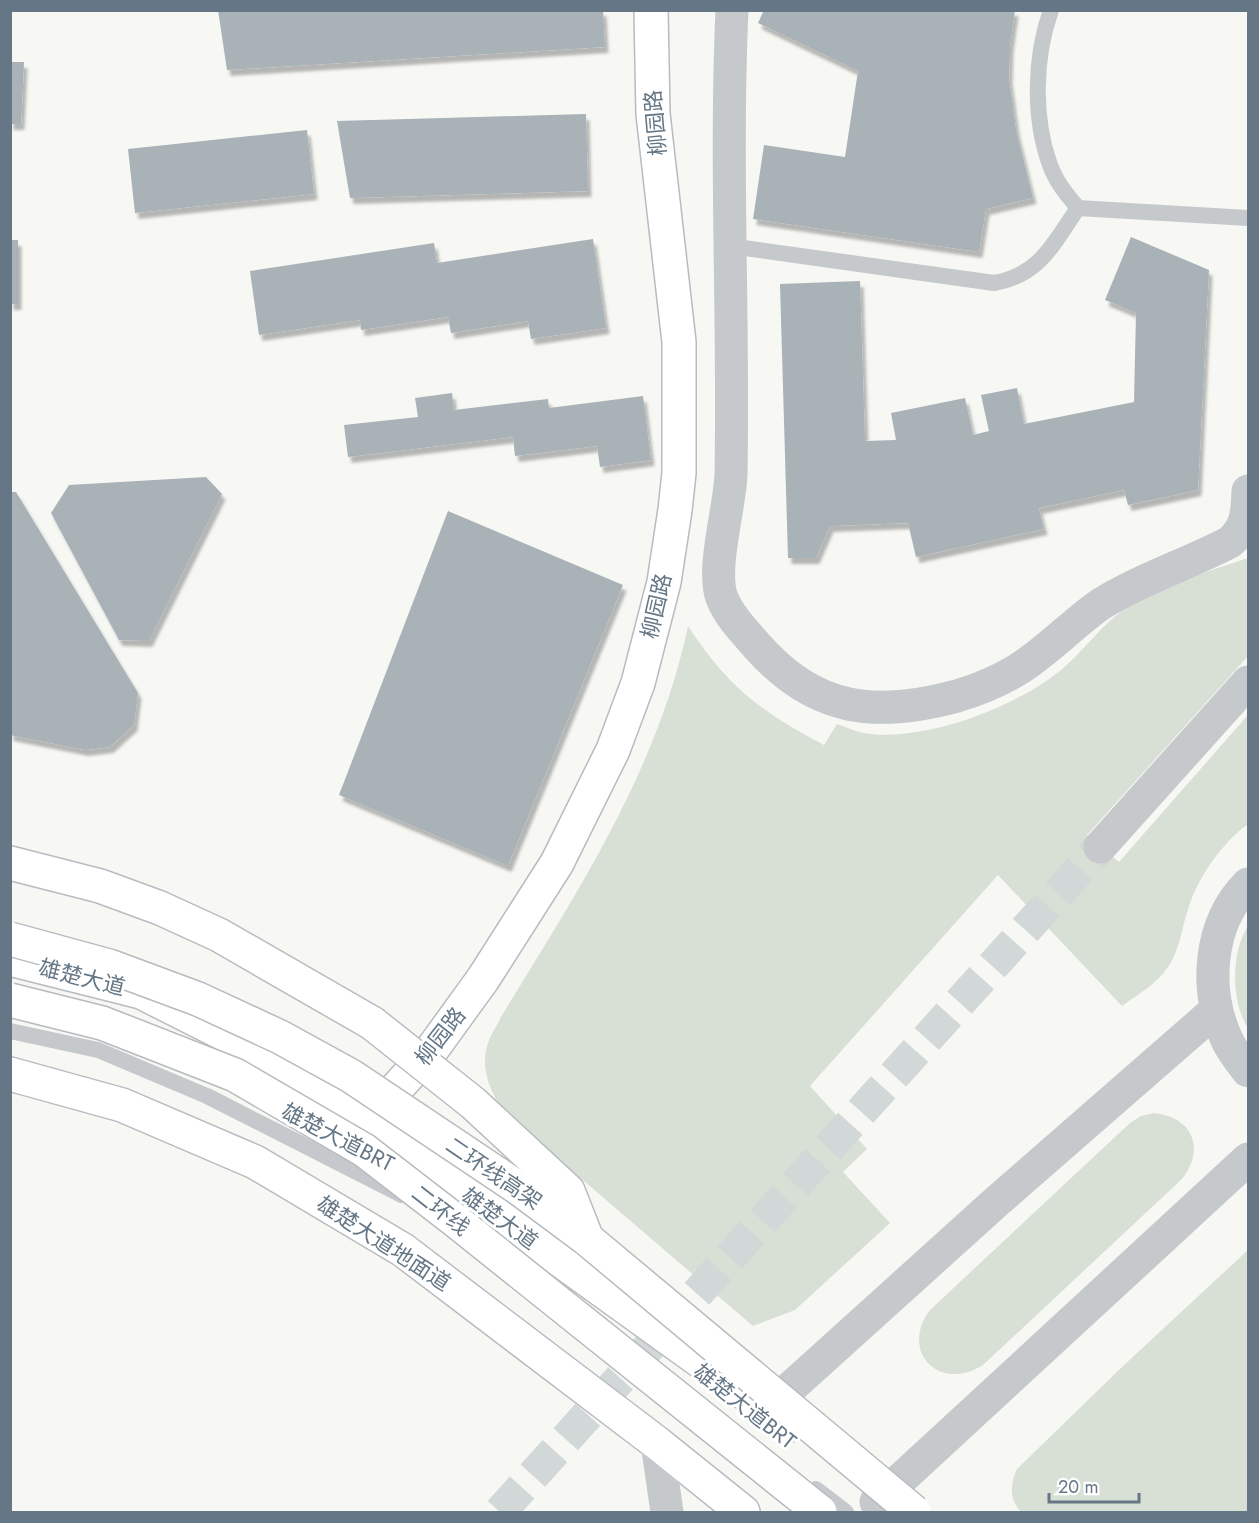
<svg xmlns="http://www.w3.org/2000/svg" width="1259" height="1523" font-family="Jost,'Noto Sans SC',sans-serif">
<defs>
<filter id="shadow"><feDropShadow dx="3.5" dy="6" stdDeviation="1.5" flood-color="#0004"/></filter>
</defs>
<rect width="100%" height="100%" fill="#f7f7f4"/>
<!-- green -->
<g fill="#d8dfd5">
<path d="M 1248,558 L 1248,656 L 1087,835 L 1119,862 L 1248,715 L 1248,824 C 1222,843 1199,876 1189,906 C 1182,926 1180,950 1168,967 C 1158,983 1137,995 1122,1006 L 998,875 L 810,1086 L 867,1149 L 843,1172 L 890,1223 L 795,1310 L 753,1326 L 507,1115 C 491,1096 479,1068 488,1043 C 491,1034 497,1026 501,1017 C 576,894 658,770 688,626 C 728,687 761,712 824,745 L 837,724 C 846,727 855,731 863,733 C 923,743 1014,708 1060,671 C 1084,651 1099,627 1126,608 C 1163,584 1207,572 1248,558 Z"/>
<path d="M 1248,925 L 1248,1029 C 1234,1005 1232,973 1239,946 C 1241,939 1245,932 1248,925 Z"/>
<path d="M 1154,1113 C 1192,1117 1206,1148 1182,1179 L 983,1365 C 939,1393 899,1351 930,1310 L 1130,1123 L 1141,1116 Z"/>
<path d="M 1248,1250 L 1248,1512 L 1021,1512 C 1009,1500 1010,1484 1017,1469 L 1122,1367 Z"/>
</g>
<!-- building -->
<g fill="#a9b2b7" filter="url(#shadow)">
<polygon points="218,10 603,10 605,47 227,70"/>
<polygon points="764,10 1015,10 1010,46 1009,78 1016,129 1033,198 986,209 979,252 753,219 764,145 845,157 858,71 758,23"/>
<polygon points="10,62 24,62 21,124 10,124"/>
<polygon points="586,114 588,191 350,198 337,121"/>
<polygon points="307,130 314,194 135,213 128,149"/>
<polygon points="1131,237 1209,270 1198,490 1128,505 1124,490 1039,508 1044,529 916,557 908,523 830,526 816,558 788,558 780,284 860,281 865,441 896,440 891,413 965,398 973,435 989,431 981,395 1017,388 1024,424 1134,402 1136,313 1105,300"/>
<polygon points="593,239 606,328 531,339 528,321 451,333 448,317 361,330 360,320 259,335 250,271 434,243 437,263"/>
<rect x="10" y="240" width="8" height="64"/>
<polygon points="452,393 454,410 548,399 549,408 643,396 651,460 600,467 597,446 515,456 513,437 348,457 344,425 418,417 415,398"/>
<polygon points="206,477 222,494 149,641 119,640 51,513 69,485"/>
<polygon points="10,492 16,492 138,693 134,725 110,747 85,750 10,735"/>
<polygon points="448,511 623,585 508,866 339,795"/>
</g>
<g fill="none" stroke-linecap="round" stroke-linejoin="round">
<!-- street-tunnel -->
<polyline stroke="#d2d7d8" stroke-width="33" stroke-dasharray="33 16" stroke-linecap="butt" points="500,1512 1100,847"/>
<defs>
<polyline id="secondary" points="368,1120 433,1048 483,979 557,863 613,750 638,683 664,582 675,510 679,473 679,342 653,114 651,10"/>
<g id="primary">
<polyline points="10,863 100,886 160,908 219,935 372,1023"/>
<polyline points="10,959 141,992 262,1053 367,1121 767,1409 787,1426"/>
<polyline points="10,1074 122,1105 255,1162 403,1250 657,1443 743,1512"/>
</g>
</defs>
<!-- secondary casing -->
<use href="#secondary" stroke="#b7bcc1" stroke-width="36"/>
<!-- primary casing -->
<use href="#primary" stroke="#b8bcc0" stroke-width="36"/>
<!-- lane -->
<g stroke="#c5c9cc" stroke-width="16">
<path d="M 1051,10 C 1034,58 1033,118 1050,165 C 1056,182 1067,195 1078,208 L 1248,218"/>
<path d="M 730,246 L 994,283 C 1040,275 1053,244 1078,208"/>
<polyline points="10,1031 98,1050 207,1096 402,1195"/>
<polyline points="816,1489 846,1512"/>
</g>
<!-- street -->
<g stroke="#c5c9cc" stroke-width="33">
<path d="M 732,10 C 725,165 734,320 731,474 C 730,507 711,570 722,598 C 729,616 745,632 757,646 C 815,712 876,718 957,696 C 977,690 999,681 1017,670 C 1047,652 1072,624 1101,604 C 1141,579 1188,564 1230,542 C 1247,527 1247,513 1248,491"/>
<polyline points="1100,847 1248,682"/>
<path d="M 1248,884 C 1208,924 1204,990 1227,1040 C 1232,1051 1241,1062 1248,1071"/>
<polyline points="767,1409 995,1203 1216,1010"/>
<polyline points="657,1443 667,1512"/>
<polyline points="876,1502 1248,1159"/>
</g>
<!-- secondary -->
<use href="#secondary" stroke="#fff" stroke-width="33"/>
<!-- primary -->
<use href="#primary" stroke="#fff" stroke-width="33"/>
<defs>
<polyline id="primary-bridge" points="372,1023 473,1103 568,1191 587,1239"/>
<g id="highway-bridge">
<polyline points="10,939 109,966 198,999 280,1037 351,1076 517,1187 587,1239 914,1512"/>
<polyline points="10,1000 102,1023 235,1075 364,1150 456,1221 820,1512"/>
</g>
</defs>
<!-- primary-bridge casing -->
<use href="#primary-bridge" stroke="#b8bcc0" stroke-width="36" stroke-linecap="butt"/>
<!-- highway-bridge casing -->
<use href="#highway-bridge" stroke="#b7bbbe" stroke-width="36" stroke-linecap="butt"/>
<!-- primary-bridge -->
<use href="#primary-bridge" stroke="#fff" stroke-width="33"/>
<!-- highway-bridge -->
<use href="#highway-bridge" stroke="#fff" stroke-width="33"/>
</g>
<g text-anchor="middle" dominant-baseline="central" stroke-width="6" stroke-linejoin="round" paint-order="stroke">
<!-- street labels -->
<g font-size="22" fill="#657786" stroke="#fff">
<text transform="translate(655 123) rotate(-95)">柳园路</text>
<text transform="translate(656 606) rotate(-77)">柳园路</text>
<text transform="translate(82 977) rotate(14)">雄楚大道</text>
<text transform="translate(440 1036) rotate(-52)">柳园路</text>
<text transform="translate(338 1137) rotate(27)">雄楚大道BRT</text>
<text transform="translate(494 1173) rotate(34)">二环线高架</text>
<text transform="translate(441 1210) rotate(38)">二环线</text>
<text transform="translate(500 1218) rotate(36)">雄楚大道</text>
<text transform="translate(384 1243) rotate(33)">雄楚大道地面道</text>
<text transform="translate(745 1406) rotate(38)">雄楚大道BRT</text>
</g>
</g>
<!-- border -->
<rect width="1259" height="1523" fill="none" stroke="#657786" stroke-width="24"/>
<!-- scale -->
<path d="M1049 1493v9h90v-9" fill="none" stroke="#657786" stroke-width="3"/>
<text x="1058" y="1493" font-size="18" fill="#657786" stroke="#ffffff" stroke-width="4.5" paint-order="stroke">20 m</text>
</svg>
